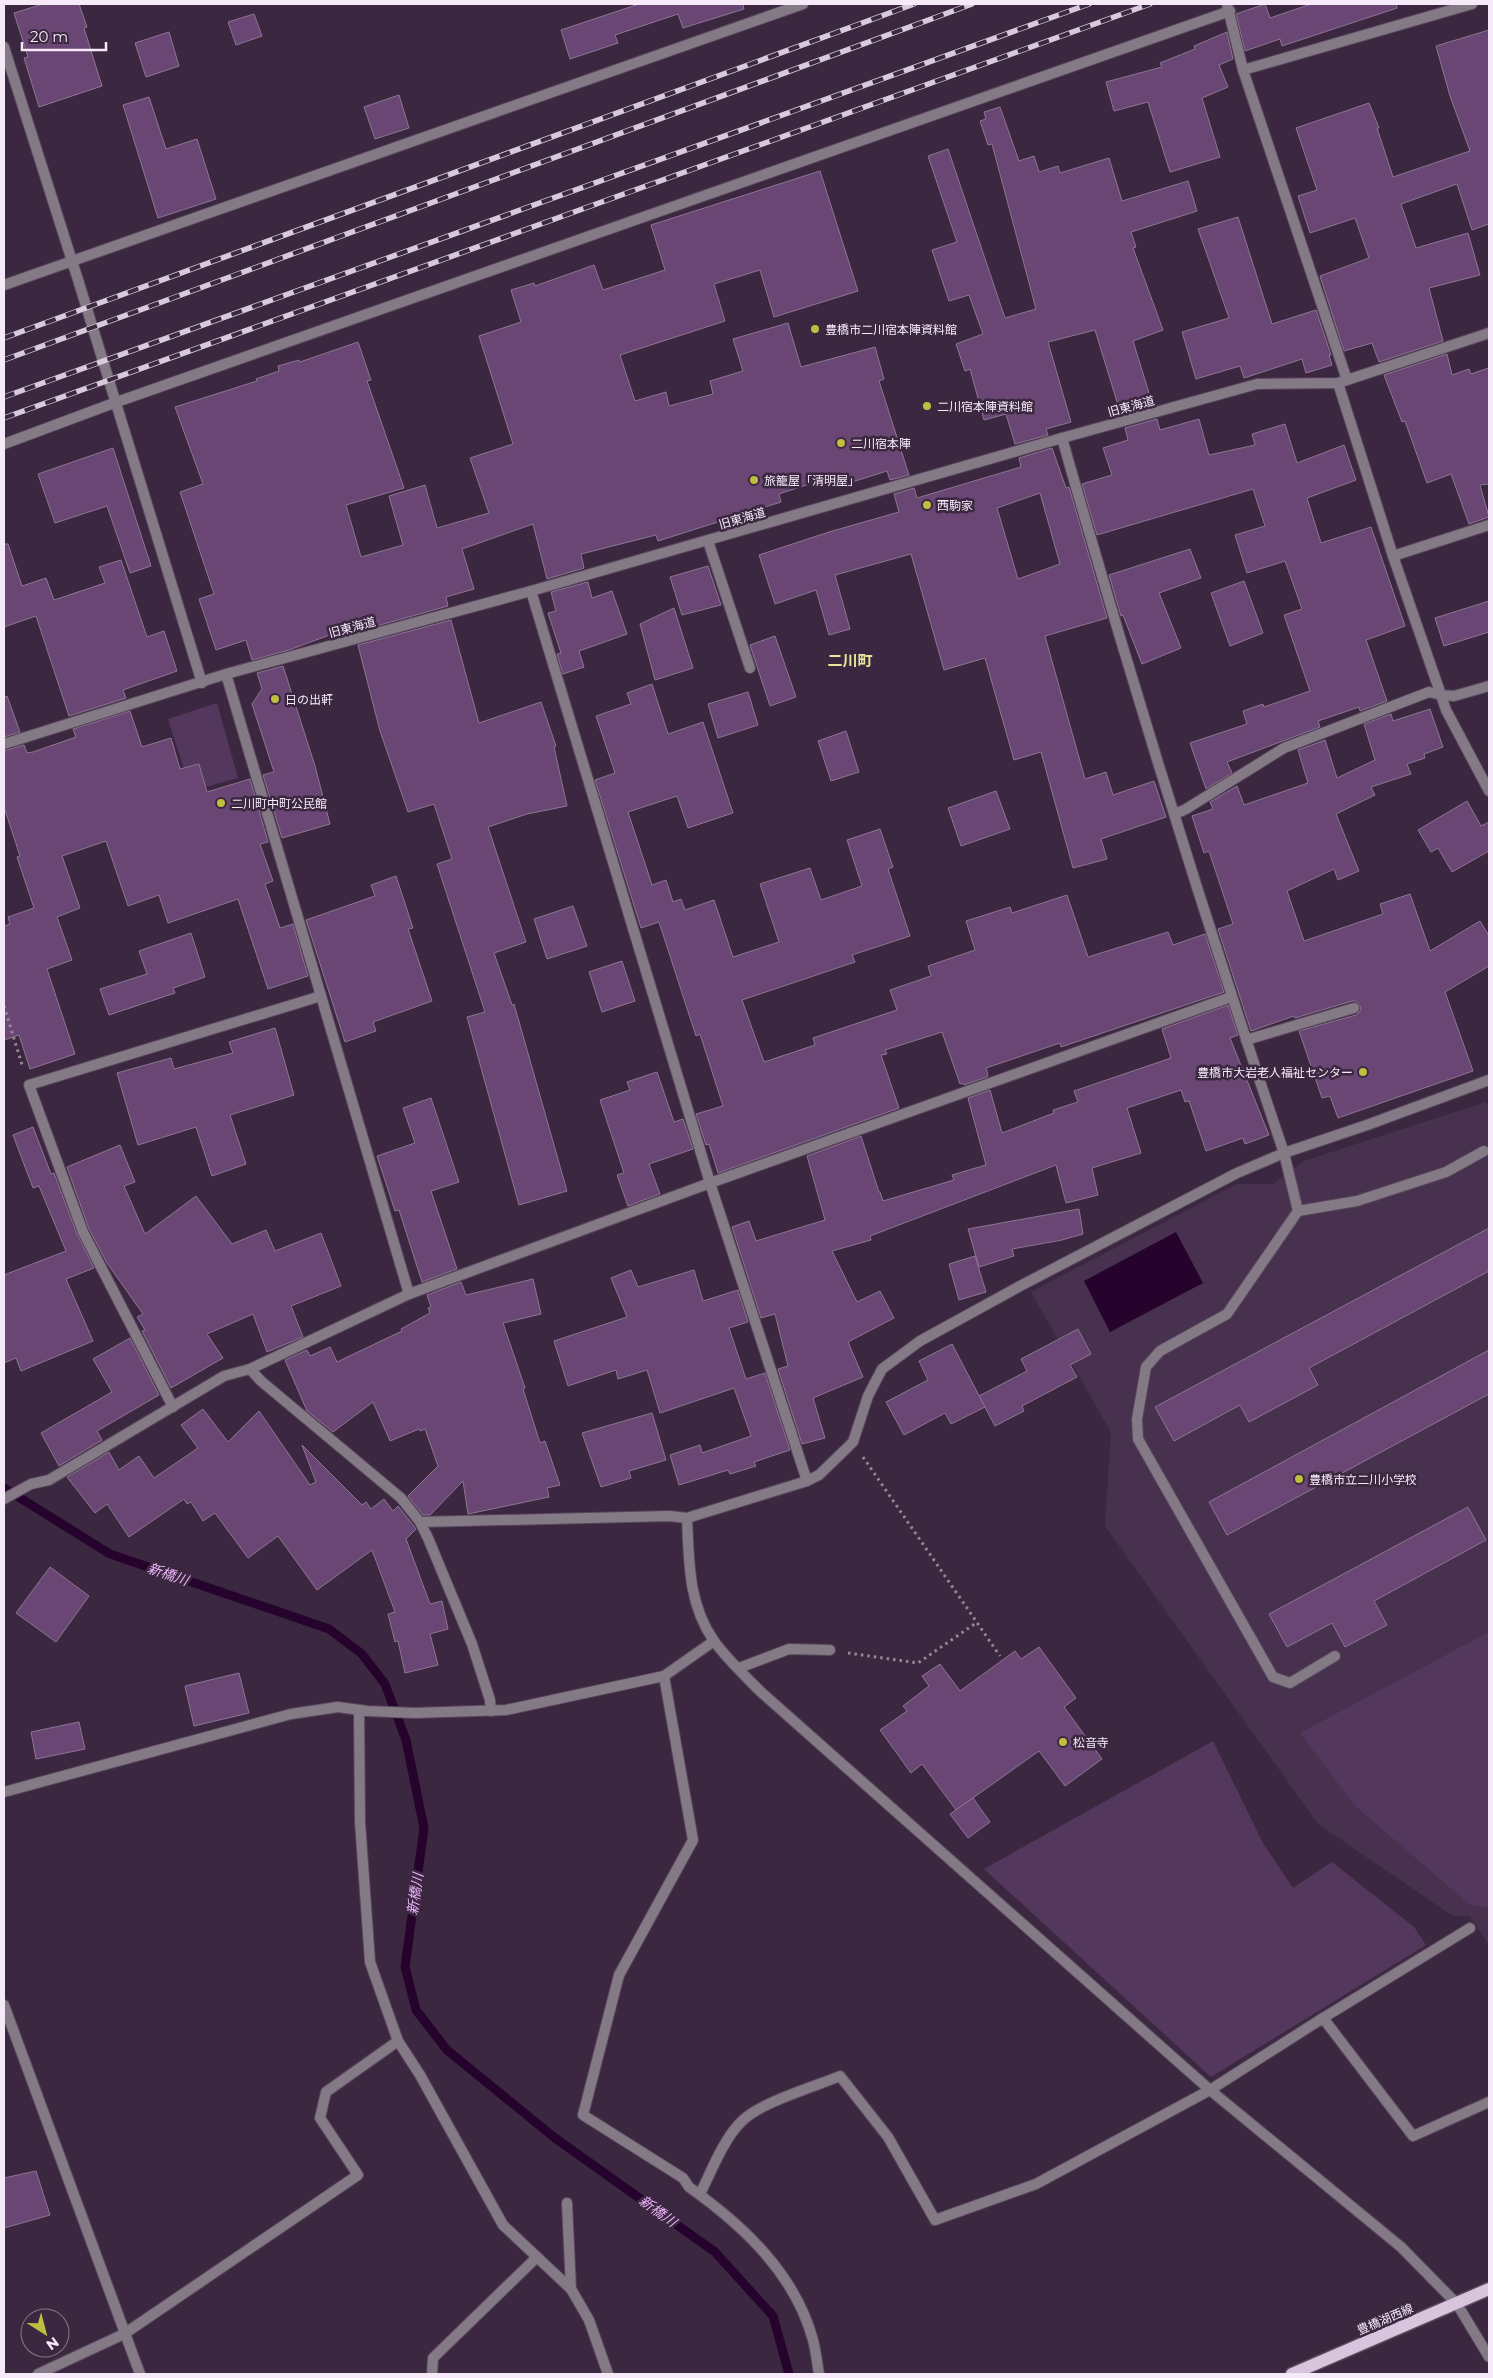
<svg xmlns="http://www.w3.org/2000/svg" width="1493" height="2378" font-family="Montserrat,'Noto Sans JP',sans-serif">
<rect width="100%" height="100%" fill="#3b2840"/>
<!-- built -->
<polygon fill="#48314e" points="1486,1102 1489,1107 1489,1945 1470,1916 1453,1916 1318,1824 1105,1526 1111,1432 1031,1292 1237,1184 1273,1184 1304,1161"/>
<!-- green -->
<g fill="#54375c">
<polygon points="217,703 238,778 191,791 168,719"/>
<polygon points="1489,1632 1489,1908 1470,1905 1354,1805 1300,1733"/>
<polygon points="1213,1741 1263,1843 1293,1888 1332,1862 1414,1927 1426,1945 1211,2077 984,1869"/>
</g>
<!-- water -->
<polygon fill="#25032d" points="1176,1232 1203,1283 1110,1332 1084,1281"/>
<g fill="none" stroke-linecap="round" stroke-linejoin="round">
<!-- stream -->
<polyline stroke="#25032d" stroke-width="9" points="4,1488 110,1554 329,1629 362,1654 385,1684 406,1740 424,1828 405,1967 416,2010 447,2050 555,2138 715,2252 773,2316 789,2374"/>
</g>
<!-- building -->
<g fill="#6a4674" stroke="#8c7692" fill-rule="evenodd">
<polygon points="43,4 79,4 87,27 84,28 102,86 39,107 24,58 28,57 14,13"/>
<polygon points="639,4 743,4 744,9 683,28 678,14 615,35 618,43 570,59 561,30"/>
<polygon points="1265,4 1270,18 1311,4 1396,4 1397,8 1282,46 1280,39 1245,51 1236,14"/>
<polygon points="254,14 262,36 236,45 228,22"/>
<polygon points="1489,30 1489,224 1472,230 1457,184 1401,204 1416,248 1468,233 1480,275 1429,288 1443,341 1379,362 1372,343 1344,351 1320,276 1369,258 1355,218 1310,233 1298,196 1317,190 1296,128 1369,103 1379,128 1377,128 1393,177 1470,151 1450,96 1436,46"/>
<polygon points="169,32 179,66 146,77 135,43"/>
<polygon points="1227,32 1233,59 1219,65 1228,87 1202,98 1220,157 1170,172 1148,102 1114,111 1106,82 1162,67 1160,63 1195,49 1194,46"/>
<polygon points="399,95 409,128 375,139 364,107"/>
<polygon points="149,97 166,149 197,139 216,199 158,218 123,105"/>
<polygon points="1000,107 1019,161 1034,156 1039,172 1058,166 1060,173 1109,158 1122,201 1188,181 1197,211 1131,232 1136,247 1133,248 1163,330 1133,341 1153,406 1121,415 1095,330 1048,342 1071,422 1046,429 1048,435 1015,444 1006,414 984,420 970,369 965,371 956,344 983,334 969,295 949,301 932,250 957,242 928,156 948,149 1005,318 1036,309 992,144 988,145 980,121 986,119 984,112"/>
<polygon points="820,171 858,291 774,317 760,270 714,284 725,321 620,355 635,401 666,392 669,406 713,394 710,381 743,371 733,339 788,323 801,367 875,347 884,379 879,381 909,475 890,480 887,471 849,483 845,472 779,494 781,502 658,541 656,535 581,554 584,568 547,579 533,524 462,549 474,589 446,597 448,606 348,634 346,629 289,650 252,660 246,640 216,650 199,599 214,594 180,492 203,484 175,407 257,381 256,379 279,371 278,366 299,360 300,362 358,342 371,380 367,381 404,488 346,505 361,557 403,545 389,496 425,485 437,528 489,513 470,458 513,444 479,336 521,322 511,290 534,283 535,286 594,265 603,290 665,270 651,225"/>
<polygon points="1238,217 1272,324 1316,310 1331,355 1329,355 1332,365 1306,373 1302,359 1244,378 1240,366 1196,379 1182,332 1229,318 1198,229"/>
<polygon points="1447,354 1452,375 1469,369 1471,374 1489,368 1489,484 1480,485 1489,517 1469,524 1451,474 1427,483 1405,421 1402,422 1384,375"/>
<polygon points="1157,419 1160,430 1199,419 1209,455 1255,445 1252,434 1285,424 1297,463 1344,445 1356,480 1307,498 1321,543 1371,527 1405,626 1366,640 1387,701 1360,711 1359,707 1318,721 1320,727 1227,762 1232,773 1206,789 1190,743 1247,724 1243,711 1263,704 1264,707 1310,691 1284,615 1302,609 1285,561 1247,573 1235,535 1265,526 1253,489 1097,535 1082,484 1112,475 1103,448 1128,440 1125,428"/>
<polygon points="113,448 151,566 130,573 107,506 55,523 38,474"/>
<path d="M 1052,448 L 1066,488 L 1069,487 L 1107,618 L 1045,636 L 1085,779 L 1106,772 L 1113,795 L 1154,781 L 1166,817 L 1101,839 L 1107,859 L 1073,868 L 1041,752 L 1014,760 L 985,658 L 944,670 L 911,554 L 835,575 L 850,629 L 829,635 L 816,590 L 775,604 L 759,555 L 829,532 L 899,512 L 894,494 L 914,488 L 917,498 L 1021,467 L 1019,458 ZM 1040,493 L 1060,564 L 1018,579 L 997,508 Z"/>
<polygon points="4,544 8,544 22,586 46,578 54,600 105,583 99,567 121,560 147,637 164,631 177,671 123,690 126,698 69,716 36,616 4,627"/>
<polygon points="1190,549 1201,578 1159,593 1181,648 1142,664 1123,615 1121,616 1109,575"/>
<polygon points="708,566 721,605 682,615 670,577"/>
<polygon points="1244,581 1263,633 1230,646 1211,593"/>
<polygon points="588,582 592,598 612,591 627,634 579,651 584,667 563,674 557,654 561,653 548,613 556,611 551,592"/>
<polygon points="1489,601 1489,632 1444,646 1435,618"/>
<polygon points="674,608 693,668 655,680 640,624"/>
<polygon points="451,620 479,723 541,702 556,746 554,747 567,806 527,814 488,827 526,942 494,953 512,1005 514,1004 567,1191 519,1205 467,1017 485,1012 437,864 452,859 434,804 408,812 380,731 358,645"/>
<polygon points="775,636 796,697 770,706 750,645"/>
<polygon points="283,666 315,766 330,824 282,838 263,775 274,772 252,704 262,689 257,673"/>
<polygon points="652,684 668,734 703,722 733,813 688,828 677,796 628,812 652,885 666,880 673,902 681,899 685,910 714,900 733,957 779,942 760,884 810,868 821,900 862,886 847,840 880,829 893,867 888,869 910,936 852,955 855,962 742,1000 764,1062 815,1045 813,1038 897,1010 890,990 931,976 928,966 975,950 966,921 1010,907 1012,913 1067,895 1088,957 1168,932 1173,945 1205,934 1224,992 1061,1047 1060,1043 986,1068 988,1075 987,1077 964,1085 963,1083 960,1084 942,1032 885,1050 887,1054 881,1055 899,1108 718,1173 709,1144 706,1145 696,1114 723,1106 700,1034 696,1036 659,922 641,928 595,780 615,773 596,716 631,704 627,693"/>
<polygon points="748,692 758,725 718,738 708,704"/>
<polygon points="7,696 20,732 4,737 4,697"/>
<polygon points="1430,709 1443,747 1424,754 1425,758 1407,764 1411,774 1371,787 1375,795 1336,814 1359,871 1338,880 1334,869 1287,891 1304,941 1383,914 1380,904 1410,894 1430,951 1480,921 1489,936 1489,966 1445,992 1473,1071 1338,1118 1330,1096 1322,1098 1299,1031 1356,1015 1361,1010 1360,1006 1356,1001 1352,1001 1295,1018 1294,1016 1251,1031 1218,929 1233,924 1209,851 1204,853 1192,816 1213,809 1210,802 1237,786 1244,805 1308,783 1298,750 1325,740 1337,778 1375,760 1364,724 1391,714 1393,721"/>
<polygon points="130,711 142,747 171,738 180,769 199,764 207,792 250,779 268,842 260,844 273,881 265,884 280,928 293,924 308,976 268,989 238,899 168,923 159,895 128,906 106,841 62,856 80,908 57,917 72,960 47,969 75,1054 30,1069 19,1035 4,1040 4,926 10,924 8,917 34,908 17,857 20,856 4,807 4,751 24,745 27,753 33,752 76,737 73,729"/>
<polygon points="846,731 859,772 831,781 818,741"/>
<polygon points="996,791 1010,829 961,846 948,808"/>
<polygon points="1467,801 1481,826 1489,822 1489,851 1452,872 1438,848 1431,852 1418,830"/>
<polygon points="396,876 413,928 408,929 432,1001 373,1022 376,1031 345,1042 306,920 375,896 371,885"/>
<polygon points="573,906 587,946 547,959 534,919"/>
<polygon points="191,933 205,977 173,988 175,993 109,1015 100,989 147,974 139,951"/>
<polygon points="622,961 635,1001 602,1012 589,972"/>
<polygon points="1228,1005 1238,1035 1230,1038 1269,1135 1245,1144 1243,1138 1206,1151 1189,1101 1185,1102 1181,1090 1127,1108 1141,1153 1092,1168 1098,1195 1066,1203 1056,1165 870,1236 871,1240 832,1251 857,1302 880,1291 894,1318 848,1342 863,1377 813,1398 825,1438 802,1444 778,1369 788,1366 775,1314 761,1318 732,1227 749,1221 756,1241 825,1220 807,1156 861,1136 879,1192 880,1192 883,1201 954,1180 952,1175 986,1165 968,1098 990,1090 1002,1133 1054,1113 1053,1110 1078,1102 1074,1091 1171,1058 1162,1029"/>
<polygon points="275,1028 294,1095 230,1115 246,1164 212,1176 196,1127 138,1145 117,1073 171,1058 174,1069 233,1053 229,1042"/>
<polygon points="657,1072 674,1122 683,1119 693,1149 649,1164 660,1194 628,1206 617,1175 624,1173 600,1100 630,1090 627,1082"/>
<polygon points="431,1098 459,1182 431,1191 457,1269 422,1282 399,1210 395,1211 377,1156 415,1143 403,1108"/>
<polygon points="33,1127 51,1174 54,1173 77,1234 94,1268 66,1279 93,1341 21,1371 16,1358 4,1363 4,1275 66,1251 39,1186 33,1188 13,1135"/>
<polygon points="120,1145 135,1182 124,1186 145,1234 196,1196 232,1244 266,1230 275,1251 321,1233 341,1286 291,1306 303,1337 267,1352 253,1314 207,1334 223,1358 171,1388 142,1331 145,1330 137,1317 143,1314 107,1263 89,1229 67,1167"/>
<polygon points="1079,1209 1083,1234 1062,1240 1012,1249 1014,1256 979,1267 968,1229"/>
<polygon points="1489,1228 1489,1271 1309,1368 1318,1385 1249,1422 1240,1405 1174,1441 1155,1407"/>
<polygon points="975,1256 986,1292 959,1300 949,1264"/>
<polygon points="631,1270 638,1287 694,1270 703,1301 738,1290 748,1322 729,1328 746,1379 765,1373 790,1450 754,1462 756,1466 730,1474 728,1470 679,1485 670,1455 700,1445 702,1453 751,1436 734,1388 660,1413 647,1370 618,1379 616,1370 568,1386 554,1341 627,1317 611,1278"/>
<polygon points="533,1279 541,1314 503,1323 525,1388 523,1389 540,1443 545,1441 560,1485 547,1488 549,1497 468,1514 463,1481 430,1515 423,1515 408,1496 438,1466 425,1429 420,1431 419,1429 390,1441 373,1402 333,1432 307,1411 285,1360 307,1350 310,1356 330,1347 337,1362 402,1331 401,1329 430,1313 428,1308 431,1307 427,1295 461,1282 466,1295"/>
<polygon points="1078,1329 1091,1354 1070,1365 1077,1377 1022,1406 1024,1411 995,1426 979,1396 1027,1371 1021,1359"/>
<polygon points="130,1338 159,1395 97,1431 102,1440 59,1466 41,1433 112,1392 93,1359"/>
<polygon points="952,1344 985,1407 951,1424 945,1413 904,1435 886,1402 928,1380 919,1361"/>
<polygon points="1489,1350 1489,1394 1227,1535 1209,1502"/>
<polygon points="203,1409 228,1442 259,1411 310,1485 316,1482 302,1445 362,1505 366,1502 371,1509 384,1499 393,1511 398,1506 416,1529 406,1539 430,1604 442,1601 448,1629 430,1634 438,1665 405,1673 398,1641 395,1642 388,1614 395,1612 372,1550 317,1590 278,1536 248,1558 215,1513 203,1521 191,1502 187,1504 184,1499 129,1537 107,1504 95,1513 67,1477 109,1452 119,1470 139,1456 154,1478 198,1448 181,1425"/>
<polygon points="652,1413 666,1460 629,1471 631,1478 601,1487 582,1433"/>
<polygon points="1468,1507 1486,1540 1374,1601 1387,1625 1345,1647 1332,1623 1287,1647 1269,1614"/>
<polygon points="50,1567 89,1596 56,1642 16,1613"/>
<polygon points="1039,1647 1076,1698 1064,1707 1102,1759 1065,1786 1039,1751 956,1810 922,1764 911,1773 880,1730 907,1711 903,1706 929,1686 922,1676 940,1664 960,1691 1015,1651 1021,1659"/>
<polygon points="239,1673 249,1713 194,1726 185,1686"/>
<polygon points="79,1722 85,1749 36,1759 31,1732"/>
<polygon points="973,1798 990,1822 968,1838 950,1814"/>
<polygon points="36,2171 50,2215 4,2228 4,2178"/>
</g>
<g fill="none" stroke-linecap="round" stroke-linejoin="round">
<defs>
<g id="service">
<polyline points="708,541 750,668"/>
<polyline points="1441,695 1446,710 1489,791"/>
<polyline points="1284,1153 1298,1211 1227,1314 1160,1351 1146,1367 1137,1419 1138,1439 1273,1677 1290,1683 1335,1656"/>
<polyline points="1298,1211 1357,1201 1446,1172 1484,1151"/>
<polyline points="739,1668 789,1649 830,1650"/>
</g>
<g id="minor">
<polyline points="1227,4 1243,70 1347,380"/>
<polyline points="1243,70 1472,4"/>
<polyline points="79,283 202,683"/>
<polyline points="4,285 803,4"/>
<polyline points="1338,383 1393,556 1441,695 1454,696 1489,686"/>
<path d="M 1062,438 C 1130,678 1204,916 1284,1153"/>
<polyline points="4,444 114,403 1230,11"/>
<polyline points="1393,556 1489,525"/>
<polyline points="531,591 710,1183 807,1481"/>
<polyline points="226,674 409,1294"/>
<polyline points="4,744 226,674 531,591 1062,438 1257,384 1338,383 1489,333"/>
<polyline points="1175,814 1186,809 1284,748 1429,692 1441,695"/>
<polyline points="1246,1040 1354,1008"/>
<path d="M 1489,1080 L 1367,1125 L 1284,1153 L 1237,1173 L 1022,1285 L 920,1341 L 882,1369 L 868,1396 L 853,1442 L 819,1475 L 807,1481 L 687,1518 C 689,1561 688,1604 714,1641 C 727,1659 745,1676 761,1692 L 1210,2090 L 1401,2247 L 1457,2304 L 1489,2357"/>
<polyline points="250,1369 261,1381 401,1498 420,1522 428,1538 472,1644 490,1700 491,1711"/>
<polyline points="173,1407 83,1232 29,1085 321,996"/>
<polyline points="4,1499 31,1484 49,1480 224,1376 250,1369 409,1294 710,1183 1231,997"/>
<polyline points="420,1522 670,1516 687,1518"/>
<path d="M 664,1676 L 693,1840 L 619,1975 L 583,2115 L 683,2178 L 689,2187 C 744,2226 795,2274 813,2340 C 816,2351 817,2363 819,2374"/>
<polyline points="359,1710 360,1822 370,1962 398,2041 420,2075 503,2225 537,2257 433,2358 432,2374"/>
<polyline points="4,1792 291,1714 338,1707 367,1711 414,1713 506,1710 664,1676 714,1641"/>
<polyline points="1323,2018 1470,1928"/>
<path d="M 700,2194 C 711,2172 724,2138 742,2121 C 761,2102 814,2087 840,2076 L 888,2137 L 935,2220 L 1036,2184 L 1210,2090 L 1323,2018 L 1413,2136 L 1489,2102"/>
<polyline points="567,2203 571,2289"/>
<polyline points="537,2257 571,2289 589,2320 608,2374"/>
<polyline points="38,2374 124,2334 358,2175 320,2118 326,2092 398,2041"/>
</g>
<g id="tertiary">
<polyline points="4,47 79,283"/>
<polyline points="4,2005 140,2374"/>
</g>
<polyline id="primary" points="1292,2374 1489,2289"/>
</defs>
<!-- service casing -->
<use href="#service" stroke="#59475e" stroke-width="12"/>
<!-- minor casing -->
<use href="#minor" stroke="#59475e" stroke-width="12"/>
<!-- tertiary casing -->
<use href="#tertiary" stroke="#59475e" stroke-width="12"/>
<!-- primary casing -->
<use href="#primary" stroke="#59475e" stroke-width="15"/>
<!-- path -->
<g stroke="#96869a" stroke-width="3" stroke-dasharray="2.5 4" stroke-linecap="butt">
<polyline points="4,1006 23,1068"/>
<polyline points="863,1457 1000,1656"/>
<polyline points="848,1653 918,1663 976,1623"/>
</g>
<!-- service -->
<use href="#service" stroke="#847a86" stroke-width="10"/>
<!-- minor -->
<use href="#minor" stroke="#847a86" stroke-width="10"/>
<!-- tertiary -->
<use href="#tertiary" stroke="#847a86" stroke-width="10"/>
<!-- primary -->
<use href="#primary" stroke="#d8c4dd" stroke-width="12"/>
<defs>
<g id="rail">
<polyline points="4,338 914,4"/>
<polyline points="4,360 972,4"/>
<polyline points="4,397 1089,4"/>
<polyline points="4,418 1150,4"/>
</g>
</defs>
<!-- rail casing -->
<use href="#rail" stroke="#d7cada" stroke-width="5.5"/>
<!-- rail -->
<use href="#rail" stroke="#3b2840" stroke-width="4" stroke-dasharray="11" stroke-linecap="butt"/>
</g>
<!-- markers -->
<g fill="#bfbe41" stroke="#3b2840" stroke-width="2">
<circle cx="815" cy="329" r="5"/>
<circle cx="927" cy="406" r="5"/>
<circle cx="841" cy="443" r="5"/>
<circle cx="754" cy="480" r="5"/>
<circle cx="927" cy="505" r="5"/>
<circle cx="275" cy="699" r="5"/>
<circle cx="221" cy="803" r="5"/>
<circle cx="1363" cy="1072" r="5"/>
<circle cx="1299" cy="1479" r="5"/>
<circle cx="1063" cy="1742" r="5"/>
</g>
<g text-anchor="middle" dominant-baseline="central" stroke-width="5" stroke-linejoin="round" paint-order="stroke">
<!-- poi labels -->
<g font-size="12" fill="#f6eaf9" stroke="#3b2840" text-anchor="start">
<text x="825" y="329">豊橋市二川宿本陣資料館</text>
<text x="937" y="406">二川宿本陣資料館</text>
<text x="851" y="443">二川宿本陣</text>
<text x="764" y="480">旅籠屋「清明屋」</text>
<text x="937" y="505">西駒家</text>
<text x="285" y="699">日の出軒</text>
<text x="231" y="803">二川町中町公民館</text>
<text x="1353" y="1072" text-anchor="end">豊橋市大岩老人福祉センター</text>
<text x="1309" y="1479">豊橋市立二川小学校</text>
<text x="1073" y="1742">松音寺</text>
</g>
<!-- street labels -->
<g font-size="12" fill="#f6eaf9" stroke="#3b2840">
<text transform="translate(1131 406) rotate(-15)">旧東海道</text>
<text transform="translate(742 518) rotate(-16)">旧東海道</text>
<text transform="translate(352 627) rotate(-15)">旧東海道</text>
<text transform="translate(1385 2319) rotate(-23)">豊橋湖西線</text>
</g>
<!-- water labels -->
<g font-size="14" font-style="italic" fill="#ecb3fb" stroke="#3b2840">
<text transform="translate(168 1574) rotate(19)">新橋川</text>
<text transform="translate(415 1894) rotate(-82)">新橋川</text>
<text transform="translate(658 2211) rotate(36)">新橋川</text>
</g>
<!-- quarter labels -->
<g font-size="15" font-weight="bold" fill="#e6e798" stroke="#3b2840">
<text x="850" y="660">二川町</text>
</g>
</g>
<!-- border -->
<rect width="1493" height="2378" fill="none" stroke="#f6eaf9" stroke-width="10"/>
<!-- north arrow -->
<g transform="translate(45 2333) rotate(144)"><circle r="24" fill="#3b2840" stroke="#86768a"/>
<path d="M0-4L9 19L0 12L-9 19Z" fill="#bfbe41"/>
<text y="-8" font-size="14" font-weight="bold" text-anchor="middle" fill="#f6eaf9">N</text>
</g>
<!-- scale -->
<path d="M22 42v8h84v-8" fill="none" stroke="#f6eaf9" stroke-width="2.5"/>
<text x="30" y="42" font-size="15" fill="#f6eaf9" stroke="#3b2840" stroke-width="4" paint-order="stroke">20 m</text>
</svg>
